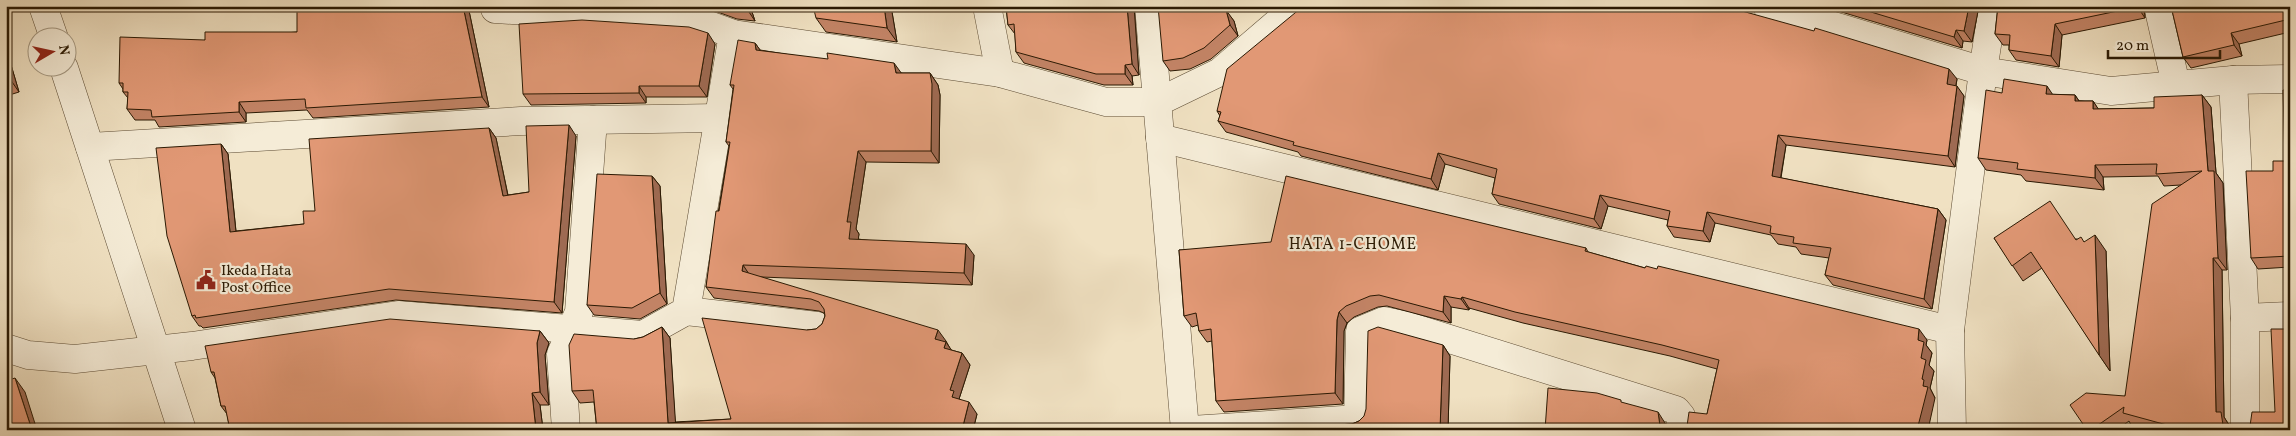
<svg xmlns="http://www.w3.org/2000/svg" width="2296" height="436" font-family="Vollkorn,serif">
<rect width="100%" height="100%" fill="#f0e1c2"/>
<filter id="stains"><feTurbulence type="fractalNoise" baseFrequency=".004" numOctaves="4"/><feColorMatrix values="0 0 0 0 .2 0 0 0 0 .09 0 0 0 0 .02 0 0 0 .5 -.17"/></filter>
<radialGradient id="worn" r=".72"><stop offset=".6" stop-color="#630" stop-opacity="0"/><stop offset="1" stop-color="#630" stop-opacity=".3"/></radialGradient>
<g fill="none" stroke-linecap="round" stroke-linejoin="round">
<defs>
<g id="minor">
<polyline points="495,6 495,9 700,22 733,34 1000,73 1106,102 1158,102 1220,72 1297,6"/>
<polyline points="987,6 1000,73"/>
<polyline points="1149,6 1185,430"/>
<polyline points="1767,6 1983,71 2111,91 2233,80 2290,79"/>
<polyline points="2158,6 2176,85"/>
<polyline points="2233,80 2245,318 2245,430"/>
<polyline points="1160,138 1950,330"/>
<polyline points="90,147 521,121 718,118"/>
<polyline points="686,311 817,326"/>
<polyline points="2245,318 2290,316"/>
<polyline points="6,348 28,355 75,359 192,346 398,315 643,335 686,311 733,34"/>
<polyline points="566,430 561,354 579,312 593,120"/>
<polyline points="1191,430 1358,419 1360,331 1384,321 1408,326 1676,410 1681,416 1681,430"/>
<polyline points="1952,430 1950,330 1983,71 1993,6"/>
</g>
<g id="tertiary">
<polyline points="43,6 54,38"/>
<polyline points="64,68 182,430"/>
</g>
</defs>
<!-- minor casing -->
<use href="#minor" stroke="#5c4b33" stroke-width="29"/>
<!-- tertiary casing -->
<use href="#tertiary" stroke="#5c4b33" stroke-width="29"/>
<!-- minor -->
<use href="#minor" stroke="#f5ecd7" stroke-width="28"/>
<!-- tertiary -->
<use href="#tertiary" stroke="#f5ecd7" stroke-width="28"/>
</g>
<!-- wall -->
<g fill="#c28365" stroke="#2a1903">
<polygon points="468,6 489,107 313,118 307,110 246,113 246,122 159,127 155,120 135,120 127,109 128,98 123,92 123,89 119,83 205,40 297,32"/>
<polygon points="698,6 768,6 754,9 755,11 752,12 755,21 737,19 701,6"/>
<polygon points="891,6 897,42 826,32 816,18"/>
<polygon points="1006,6 1134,6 1139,75 1132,76 1133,85 1104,85 1024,63 1016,52 1015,34 1008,25"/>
<polygon points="1827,6 1979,6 1972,42 1963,41 1962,48 1828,8"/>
<polygon points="1998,6 2144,6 2145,18 2062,35 2059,67 2016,60 2009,50 2009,45 2003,45 1995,34"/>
<polygon points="2171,6 2290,6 2290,32 2239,44 2242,56 2191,68 2183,57"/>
<polygon points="1226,11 1234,21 1238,36 1211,59 1190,69 1170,71 1163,61"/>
<polygon points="755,43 760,50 901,73 930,73 938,85 940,95 939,163 866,162 856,229 859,234 858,239 974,255 972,285 761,277 946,341 951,350 962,353 970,365 959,399 977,414 973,430 597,430 594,402 580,403 572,391 634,339 643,337 662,327 670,338 675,422 731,419 807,330 816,329 822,324 825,316 824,313 819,311 714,298 706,287 729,146 726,142 733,89 730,85"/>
<polygon points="715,44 707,97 646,97 646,103 531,105 523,94"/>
<polygon points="6,48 19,92 6,96"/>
<polygon points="1957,79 1956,86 1964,96 1955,167 1786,145 1781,178 1938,209 1946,220 1932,309 1833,285 1825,275 1829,258 1801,254 1796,247 1778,244 1771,235 1715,223 1710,242 1674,237 1667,226 1668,220 1608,206 1601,229 1499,204 1492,194 1495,178 1445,164 1438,190 1301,156 1298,152 1226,132 1218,121 1220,116 1217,111"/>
<polygon points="2290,90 2290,267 2258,269 2251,258 2273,171 2285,161"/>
<polygon points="2002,93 2075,95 2079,101 2093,101 2098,109 2154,108 2202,95 2211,107 2216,173 2223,183 2227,270 2222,270 2224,417 2229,425 2230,430 2150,430 2131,425 2129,421 2117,430 2087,430 2125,396 2181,185 2164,186 2158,176 2103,177 2104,190 2026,181 2021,175 1986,170 1978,158"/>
<polygon points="489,128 496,138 508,195 529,192 576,136 562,313 396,300 203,328 201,326 199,326 192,316 221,144 228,154 236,231 304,224 315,211"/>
<polygon points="652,176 660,186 667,304 640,319 594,315 587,305"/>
<polygon points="1994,238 2077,239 2106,251 2110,371 2042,268 2023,281"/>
<polygon points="1586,248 1588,252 1645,268 1927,340 1926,345 1932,353 1929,365 1934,371 1930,388 1935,398 1707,414 1717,369 1670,356 1523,323 1469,308 1469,310 1451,307 1451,323 1387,306 1378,307 1354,317 1347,323 1344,331 1343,404 1224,412 1216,401 1212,341 1207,342 1199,331 1198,325 1192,327 1184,316 1179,250"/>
<polygon points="540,331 549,343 545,355 549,405 540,405 543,430 230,430 227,414 221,406 215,378 211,372"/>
<polygon points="1443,345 1450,356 1448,430 1264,430 1352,424 1359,421"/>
</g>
<!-- shaded-wall -->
<g fill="#9e6a52" stroke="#2a1903">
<polygon points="463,6 468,6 489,107 482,97"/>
<polygon points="745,6 749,6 752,12 755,21"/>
<polygon points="884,6 891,6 897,42 887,28"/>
<polygon points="1127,6 1134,6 1139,75 1132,64"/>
<polygon points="1219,6 1226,6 1227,22 1219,11"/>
<polygon points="1969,6 1979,6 1972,42 1964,31"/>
<polygon points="2137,6 2144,6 2145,18"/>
<polygon points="1226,10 1234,21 1238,36 1230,25"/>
<polygon points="2055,24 2062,35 2059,67 2051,56"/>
<polygon points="1956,30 1963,41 1962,48 1954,37"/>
<polygon points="708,33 715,44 707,97 699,86"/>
<polygon points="2231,33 2239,44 2242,56 2234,45"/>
<polygon points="755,43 763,54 756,50"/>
<polygon points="6,48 19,92 10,79 6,67"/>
<polygon points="894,63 902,74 896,73"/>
<polygon points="1125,65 1132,76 1133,85 1125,74"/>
<polygon points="1949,69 1957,79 1954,95 1947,84"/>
<polygon points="930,73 938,85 940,95 939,163 931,151"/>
<polygon points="639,86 646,97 646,103 639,93"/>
<polygon points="1957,86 1964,96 1955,167 1948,156"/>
<polygon points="2047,86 2055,98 2046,94"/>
<polygon points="2075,95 2083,107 2075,101"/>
<polygon points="2202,95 2211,107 2216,173 2223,183 2227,270 2218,258 2208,171"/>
<polygon points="2093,101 2101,113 2093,109"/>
<polygon points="239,102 246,113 246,122 239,112"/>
<polygon points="569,125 576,136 562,313 554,302"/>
<polygon points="489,128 496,138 510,206 503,196"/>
<polygon points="1778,135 1786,145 1779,187 1772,176"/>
<polygon points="221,144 228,154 237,242 230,232"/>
<polygon points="858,151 866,162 856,229 859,234 857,250 849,239 847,222"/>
<polygon points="1438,153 1445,164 1438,190 1431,179"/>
<polygon points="2095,165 2103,177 2104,190 2095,178"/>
<polygon points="652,176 660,186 667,304 660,293"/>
<polygon points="1600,195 1608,206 1601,229 1594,219"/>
<polygon points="1938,209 1946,220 1932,309 1924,299"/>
<polygon points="1707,212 1715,223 1710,242 1703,231"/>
<polygon points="2095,235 2106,251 2110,371 2099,355"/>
<polygon points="966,244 974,255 972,285 964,273"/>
<polygon points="2213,258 2222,270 2224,417 2229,425 2230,430 2226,430 2216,412"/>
<polygon points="743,265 751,277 742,271"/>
<polygon points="1444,296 1451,307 1451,323 1443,312"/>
<polygon points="1462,297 1469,308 1469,310 1461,299"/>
<polygon points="1339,312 1347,323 1344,331 1343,404 1335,393 1337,320"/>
<polygon points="662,327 670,338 676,430 668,423"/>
<polygon points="1919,329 1927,340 1926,345 1932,353 1929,365 1934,371 1930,388 1935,398 1928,430 1917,430 1923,386 1922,379 1921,358 1918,340"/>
<polygon points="938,330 946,341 943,351 935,339"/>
<polygon points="540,331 549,343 545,355 549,405 540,392 537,343"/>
<polygon points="946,342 954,354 944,348"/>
<polygon points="1443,345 1450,356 1448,430 1440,430"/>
<polygon points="962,353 970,365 959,399 961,402 952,397 950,390"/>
<polygon points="15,378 25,392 37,430 32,430"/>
<polygon points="532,393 540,405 543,430 536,430"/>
<polygon points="969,402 977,414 973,430 962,430"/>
<polygon points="1658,412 1665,423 1666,430 1662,430 1660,426"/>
</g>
<!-- building -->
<g fill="#e19875" stroke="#2a1903">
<polygon points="297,6 463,6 482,97 306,108 305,99 239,102 239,112 152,117 151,110 127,109 128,92 123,92 123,83 119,83 120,37 205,40 205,32 297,32"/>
<polygon points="813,6 884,6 887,28 816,18"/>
<polygon points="1006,6 1127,6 1132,64 1125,65 1125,74 1096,74 1016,52 1014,24 1008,25"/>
<polygon points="1158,6 1219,6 1219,11 1226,10 1230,25 1204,48 1183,58 1163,61"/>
<polygon points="1302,6 1724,6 1814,31 1815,28 1949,69 1947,84 1957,86 1948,156 1778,135 1772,176 1938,209 1924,299 1825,275 1831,248 1793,243 1794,237 1770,233 1771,226 1707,212 1703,231 1667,226 1670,211 1600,195 1594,219 1492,194 1497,169 1438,153 1431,179 1293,145 1294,142 1218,121 1221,112 1217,111 1227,69 1301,8"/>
<polygon points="1851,6 1969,6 1964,31 1956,30 1954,37"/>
<polygon points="1998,6 2137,6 2137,7 2055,24 2051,56 2009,50 2010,35 1995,34"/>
<polygon points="2171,6 2290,6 2290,19 2231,33 2234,45 2183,57"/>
<polygon points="582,20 689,27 708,33 699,86 639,86 639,93 523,94 519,24"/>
<polygon points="738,40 755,43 756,50 828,59 827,53 894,63 896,73 930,73 932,84 931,151 858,151 847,222 851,222 849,239 966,244 964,273 743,265 742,271 938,330 935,339 946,342 944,348 962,353 950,390 954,391 952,397 969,402 962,430 597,430 593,390 572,391 569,345 574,334 634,339 643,337 662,327 668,423 731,419 702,318 807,330 816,329 822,324 825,316 824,309 819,302 811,299 706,287 716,211 719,211 730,142 726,142 734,85 730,85"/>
<polygon points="6,67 10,79 6,80"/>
<polygon points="2004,79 2047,86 2046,94 2075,95 2075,101 2093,101 2093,109 2154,108 2154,97 2202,95 2208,171 2214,171 2218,258 2213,258 2216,412 2221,412 2223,425 2227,430 2167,430 2167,425 2123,413 2124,407 2091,430 2087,430 2070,405 2086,393 2125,396 2152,204 2202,171 2156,174 2157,164 2095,165 2095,178 2017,169 2018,163 1978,158 1986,90 2002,93"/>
<polygon points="2283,90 2290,90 2290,256 2251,258 2246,171 2273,171 2273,161 2285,161"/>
<polygon points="569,125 554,302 389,289 196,318 195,315 192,316 167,236 156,148 221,144 230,232 304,224 303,211 315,211 309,139 489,128 503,196 529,192 526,126"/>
<polygon points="597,174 652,176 660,293 632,308 587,305"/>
<polygon points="1286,176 1586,248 1585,251 1645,268 1646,266 1657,269 1658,266 1919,329 1918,340 1924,342 1921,358 1926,360 1922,379 1924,380 1923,386 1928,387 1917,430 1684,430 1687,426 1689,412 1707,414 1719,360 1662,345 1515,312 1462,297 1461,299 1444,296 1443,312 1379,295 1370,296 1346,306 1339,312 1337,320 1335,393 1216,401 1211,329 1199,331 1196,313 1184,316 1179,250 1271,242"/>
<polygon points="2050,201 2076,240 2081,237 2084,242 2095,235 2099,355 2031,252 2012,266 1994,238"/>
<polygon points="390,319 540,331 537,343 540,392 532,393 536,430 230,430 225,406 221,406 214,372 211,372 205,346"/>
<polygon points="2288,324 2290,324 2290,430 2246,430 2250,426 2252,412 2275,412 2271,329 2288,329"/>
<polygon points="1378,327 1443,345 1440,430 1345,426 1346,430 1264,430 1352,424 1359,421 1364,416 1366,409 1368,331"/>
<polygon points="15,378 32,430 6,430 6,381"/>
<polygon points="1548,388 1597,393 1621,400 1621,402 1658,412 1660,426 1663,430 1545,430"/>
</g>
<!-- icons -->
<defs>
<symbol id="civic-bare" viewBox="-9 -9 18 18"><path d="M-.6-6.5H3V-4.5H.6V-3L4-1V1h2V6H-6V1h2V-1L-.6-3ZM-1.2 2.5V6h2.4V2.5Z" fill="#8f2418" stroke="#f5ecd7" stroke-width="2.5" paint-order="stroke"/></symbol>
</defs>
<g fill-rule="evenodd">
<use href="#civic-bare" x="192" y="266" width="28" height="28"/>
</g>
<g text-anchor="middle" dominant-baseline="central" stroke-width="4.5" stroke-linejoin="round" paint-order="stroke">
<!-- poi labels -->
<g font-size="15" fill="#2a1903" stroke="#f5ecd7" text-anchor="start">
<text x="221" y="271">Ikeda Hata<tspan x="221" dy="17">Post Office</tspan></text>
</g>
<!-- neighbourhood labels -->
<g font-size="16" letter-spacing="1" fill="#2a1903" stroke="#f5ecd7">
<text x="1353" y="245">HATA 1-CHOME</text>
</g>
</g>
<!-- margin -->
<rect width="2296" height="436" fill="none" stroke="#f0e1c2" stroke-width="25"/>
<rect x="8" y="8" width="2281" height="421" fill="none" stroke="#2a1903" stroke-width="2.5"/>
<rect x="12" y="12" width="2271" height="411" fill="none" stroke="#2a1903"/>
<!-- north arrow -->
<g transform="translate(52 52) rotate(81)"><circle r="24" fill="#f5ecd7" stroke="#a49882"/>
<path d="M0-4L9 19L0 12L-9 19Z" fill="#8f2418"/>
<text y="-8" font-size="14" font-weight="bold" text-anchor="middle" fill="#2a1903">N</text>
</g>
<!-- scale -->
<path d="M2108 50v8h112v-8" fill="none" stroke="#2a1903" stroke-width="2.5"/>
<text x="2116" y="50" font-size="15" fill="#2a1903" stroke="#f5ecd7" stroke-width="4" paint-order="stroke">20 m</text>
<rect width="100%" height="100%" filter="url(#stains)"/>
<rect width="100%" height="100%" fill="url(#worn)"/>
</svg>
